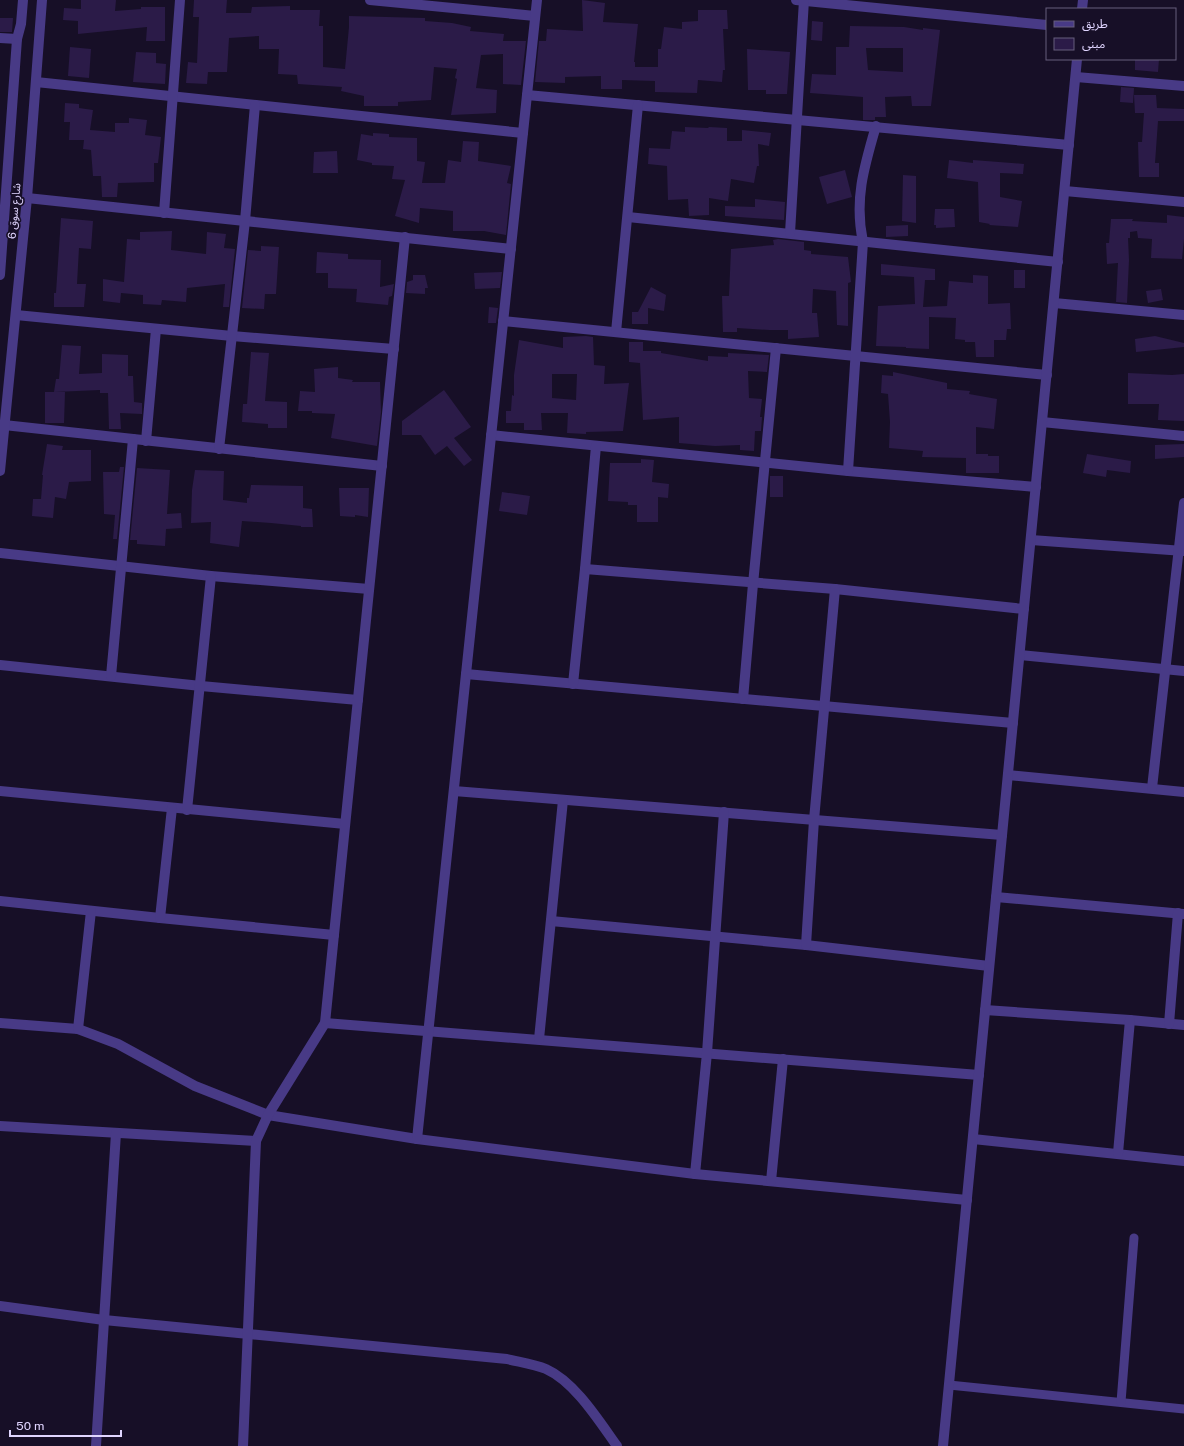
<svg xmlns="http://www.w3.org/2000/svg" width="1184" height="1446" font-family="'Public Sans','Noto Sans Arabic',sans-serif">
<rect width="100%" height="100%" fill="#170f27"/>
<!-- building -->
<g fill="#2b1b48" fill-rule="evenodd">
<polygon points="81,0 116,0 115,11 141,9 141,7 165,7 165,41 146,41 147,27 78,34 78,21 63,20 64,8 81,9"/>
<polygon points="194,0 227,0 226,13 251,13 252,7 290,6 290,10 320,10 319,26 323,26 323,67 345,69 349,27 349,16 425,18 425,21 452,23 471,27 470,31 504,34 503,41 526,41 521,85 503,84 503,54 481,55 476,88 497,90 496,113 451,115 457,79 455,78 457,69 434,67 431,100 398,102 398,106 364,106 364,96 341,91 342,87 298,84 297,75 278,74 279,49 259,49 259,36 229,38 227,72 208,72 207,84 186,83 188,62 197,63 199,17 193,17"/>
<polygon points="582,0 605,3 603,22 638,24 634,62 635,62 635,67 658,67 658,49 661,49 664,27 682,29 682,22 698,21 698,10 727,10 728,29 723,29 725,70 723,70 722,82 698,80 697,93 655,92 655,81 622,80 622,89 601,89 601,76 565,77 565,83 535,82 539,41 546,41 547,29 583,31"/>
<polygon points="0,18 13,18 12,32 0,32"/>
<polygon points="812,21 823,22 822,41 811,40"/>
<path d="M 850,26 L 904,27 L 923,30 L 923,28 L 940,30 L 931,106 L 912,106 L 911,96 L 885,97 L 886,117 L 875,117 L 875,120 L 863,120 L 863,97 L 810,93 L 812,74 L 836,75 L 836,47 L 849,47 ZM 866,48 L 903,48 L 903,72 L 868,70 Z"/>
<polygon points="70,47 91,49 89,78 68,76"/>
<polygon points="747,49 790,52 787,94 766,94 766,90 748,90"/>
<polygon points="136,52 156,53 156,63 166,64 165,84 133,82"/>
<polygon points="1135,59 1159,59 1158,72 1135,70"/>
<polygon points="1121,87 1134,88 1133,103 1120,102"/>
<polygon points="1134,95 1156,95 1157,108 1184,109 1184,121 1158,121 1155,163 1159,163 1159,177 1139,177 1138,142 1142,142 1144,113 1135,113"/>
<polygon points="65,103 79,104 79,108 93,110 90,130 115,132 115,123 129,123 129,118 147,120 145,135 161,137 158,163 154,163 154,182 118,183 117,197 102,197 101,176 93,176 91,150 83,149 84,140 69,140 70,122 64,122"/>
<polygon points="685,127 708,128 709,127 727,128 727,141 742,141 742,130 771,133 769,146 758,144 759,166 757,166 754,183 731,179 728,201 709,198 709,215 689,216 688,199 668,200 667,166 648,164 649,148 670,149 672,131 685,132"/>
<polygon points="373,133 389,134 389,137 417,138 417,161 425,162 422,183 445,183 448,160 461,162 463,141 479,142 478,161 511,166 507,183 511,184 506,235 484,231 453,231 453,211 420,208 419,223 395,216 405,180 392,179 394,166 372,165 372,163 357,160 361,134 373,136"/>
<polygon points="337,151 338,173 313,173 314,152"/>
<polygon points="949,160 973,163 973,160 1024,164 1023,174 1000,173 1000,197 1022,201 1018,227 989,225 990,224 979,222 978,182 947,178"/>
<polygon points="845,170 852,197 827,204 819,177"/>
<polygon points="903,175 916,176 916,223 902,221"/>
<polygon points="755,199 785,202 784,220 725,216 725,206 755,207"/>
<polygon points="935,209 954,209 955,227 936,228 936,225 934,225"/>
<polygon points="1167,215 1184,217 1184,239 1182,259 1151,258 1152,239 1138,238 1137,231 1130,232 1130,238 1128,238 1129,260 1127,303 1116,302 1118,263 1107,264 1106,243 1109,243 1111,219 1133,219 1132,221 1167,223"/>
<polygon points="61,218 93,221 91,249 79,248 77,284 86,284 84,307 54,307 54,293 56,293"/>
<polygon points="908,225 908,236 886,237 886,226"/>
<polygon points="172,231 171,250 206,254 207,232 226,234 224,248 235,249 229,307 223,307 225,284 187,288 186,302 162,300 161,305 143,304 143,295 121,293 120,303 103,301 103,279 124,282 127,239 140,240 140,232"/>
<polygon points="778,239 804,242 804,250 811,251 811,254 848,257 851,282 848,283 848,326 837,325 836,291 813,289 812,313 817,313 819,337 788,339 788,330 770,330 737,328 737,332 723,332 722,296 729,296 731,249 774,245 773,240"/>
<polygon points="261,246 279,247 276,294 265,294 264,309 242,308 248,250 261,251"/>
<polygon points="317,252 348,254 348,259 381,260 380,287 394,284 392,296 389,297 388,305 356,302 357,289 328,288 328,273 316,273"/>
<polygon points="881,264 935,269 935,280 925,280 923,307 947,306 949,281 973,283 973,275 988,276 988,304 1010,303 1011,329 1007,329 1006,340 994,340 994,357 976,357 975,342 965,342 965,340 955,339 956,318 929,317 929,349 906,348 906,347 876,346 878,306 915,304 914,277 881,275"/>
<rect x="1014" y="270" width="11" height="18"/>
<polygon points="502,272 500,288 475,289 474,273"/>
<polygon points="413,275 425,275 428,288 425,288 425,294 406,293 407,282 413,280"/>
<polygon points="651,287 666,295 664,311 648,308 648,324 632,324 632,312 638,312"/>
<polygon points="1161,289 1163,300 1148,303 1146,291"/>
<polygon points="489,307 498,308 496,323 488,323"/>
<path d="M 586,336 L 593,337 L 594,365 L 605,366 L 604,384 L 629,383 L 623,431 L 586,432 L 586,434 L 567,433 L 568,413 L 541,413 L 542,430 L 524,430 L 524,423 L 506,423 L 506,411 L 511,411 L 512,395 L 514,396 L 514,375 L 519,340 L 563,348 L 563,337 ZM 552,374 L 577,374 L 576,400 L 552,398 Z"/>
<polygon points="1155,336 1184,343 1184,347 1136,352 1135,339"/>
<polygon points="629,342 643,342 643,351 661,351 661,353 708,361 708,356 728,357 728,353 769,355 767,372 748,371 749,398 762,399 760,417 762,417 761,431 755,431 754,451 740,450 740,445 715,446 679,443 679,417 643,420 640,363 629,362"/>
<polygon points="62,345 81,346 79,374 102,373 102,354 128,355 128,376 133,376 134,402 142,403 142,414 120,413 121,429 109,429 108,393 100,393 100,390 54,392 56,379 59,379"/>
<polygon points="251,352 269,353 265,401 287,402 287,428 268,428 268,424 242,422 243,404 247,404"/>
<polygon points="338,367 338,378 353,380 352,382 380,382 381,412 377,446 331,438 335,414 312,413 312,411 298,411 300,391 315,392 314,369"/>
<polygon points="893,372 947,383 947,389 970,391 969,394 997,399 994,429 976,427 976,454 988,454 988,456 999,456 999,473 966,473 966,458 922,457 923,451 889,448 890,422 888,394 881,393 882,375 893,376"/>
<polygon points="1128,373 1172,375 1184,374 1184,421 1158,420 1159,404 1128,404"/>
<polygon points="444,390 471,427 454,438 472,460 464,466 447,446 435,455 421,435 402,435 402,421"/>
<polygon points="45,392 65,392 64,423 45,423"/>
<polygon points="47,444 63,446 62,450 91,450 91,481 69,482 66,499 55,497 53,518 32,516 33,499 41,499 43,475 42,475"/>
<polygon points="1184,444 1184,457 1155,459 1155,445"/>
<polygon points="1087,454 1131,461 1130,473 1107,470 1106,477 1083,473"/>
<polygon points="641,459 654,460 652,482 669,484 668,498 658,497 658,522 637,522 637,505 628,505 628,502 608,501 610,463 641,463"/>
<polygon points="120,467 124,467 117,539 113,539 115,515 104,514 103,472 119,472"/>
<polygon points="137,468 170,470 167,514 181,513 182,528 166,529 165,546 137,544 137,540 130,540"/>
<polygon points="195,470 224,471 223,500 247,503 247,498 249,498 251,485 303,486 303,508 312,509 313,527 301,527 301,526 271,523 242,521 239,547 210,543 211,522 191,523 192,490"/>
<rect x="770" y="476" width="13" height="21"/>
<polygon points="339,488 369,488 368,517 355,515 355,517 340,516"/>
<polygon points="502,492 530,496 527,515 499,511"/>
</g>
<g fill="none" stroke-linecap="round" stroke-linejoin="round">
<!-- service -->
<g stroke="#483a86" stroke-width="9">
<polyline points="949,1385 1184,1409"/>
<polyline points="1121,1402 1134,1238"/>
</g>
<!-- minor -->
<g stroke="#483a86" stroke-width="10">
<polyline points="370,0 535,16"/>
<polyline points="796,0 1047,25"/>
<polyline points="0,38 17,39"/>
<polyline points="1076,77 1184,86"/>
<polyline points="36,82 523,133"/>
<polyline points="527,95 1069,145"/>
<polyline points="1065,191 1184,202"/>
<polyline points="27,198 511,249"/>
<polyline points="164,213 180,0"/>
<polyline points="628,217 1058,262"/>
<polyline points="790,233 804,0"/>
<polyline points="1054,303 1184,315"/>
<polyline points="16,315 232,336 394,349"/>
<polyline points="503,321 1047,375"/>
<polyline points="616,332 638,105"/>
<polyline points="1042,422 1184,436"/>
<polyline points="4,425 382,466"/>
<polyline points="491,435 848,471 1036,487"/>
<polyline points="146,441 156,329"/>
<polyline points="219,449 245,221 255,105"/>
<path d="M 848,471 L 863,242 C 854,200 864,167 876,126"/>
<polyline points="1031,540 1184,551"/>
<polyline points="0,553 211,576 369,589"/>
<polyline points="585,569 835,589 1024,609"/>
<polyline points="1020,655 1184,671"/>
<polyline points="0,665 201,686 358,700"/>
<polyline points="466,674 1013,723"/>
<polyline points="111,676 133,439"/>
<polyline points="573,684 585,569 596,446"/>
<polyline points="743,699 753,584 776,348"/>
<polyline points="1008,775 1184,792"/>
<polyline points="1152,788 1184,503"/>
<polyline points="0,791 345,824"/>
<polyline points="454,791 1002,835"/>
<polyline points="187,810 211,576"/>
<polyline points="996,897 1184,914"/>
<polyline points="0,901 160,918 334,935"/>
<polyline points="160,918 172,808"/>
<polyline points="551,921 806,945 989,966"/>
<polyline points="806,945 814,820 835,589"/>
<polyline points="985,1010 1130,1020 1184,1025"/>
<polyline points="0,1023 78,1029 118,1044 195,1086 268,1115 417,1139 695,1174 967,1200"/>
<polyline points="325,1023 979,1075"/>
<polyline points="1169,1024 1178,913"/>
<polyline points="78,1029 91,911"/>
<polyline points="539,1039 563,800"/>
<polyline points="0,1126 256,1141"/>
<polyline points="417,1139 537,0"/>
<polyline points="973,1139 1184,1161"/>
<polyline points="1118,1153 1130,1020"/>
<polyline points="695,1174 707,1053 724,812"/>
<polyline points="771,1181 783,1059"/>
<path d="M 0,1306 L 104,1320 L 507,1359 C 519,1362 534,1364 546,1369 C 575,1382 599,1421 617,1446"/>
<polyline points="96,1446 116,1133"/>
<polyline points="243,1446 256,1141 268,1115 325,1023 405,237"/>
</g>
<!-- tertiary -->
<g stroke="#483a86" stroke-width="10">
<polyline points="1082,9 1083,0"/>
<polyline points="0,275 17,39 21,24 23,0"/>
<polyline points="0,471 27,198 42,0"/>
<polyline points="943,1446 1077,59"/>
</g>
</g>
<g text-anchor="middle" dominant-baseline="central" stroke-width="3.5" stroke-linejoin="round" paint-order="stroke">
<!-- street labels -->
<g font-size="11" fill="#e0d5ff" stroke="#170f27">
<text transform="translate(14 211) rotate(-85)">شارع سوق 6</text>
</g>
</g>
<!-- legend -->
<rect x="1046" y="8" width="130" height="52" fill="#170f27" stroke="#675e7d"/>
<rect x="1054" y="21" width="20" height="6" fill="#483a86" stroke="#675e7d"/>
<text x="1082" y="28" font-size="12" fill="#e0d5ff">طريق</text>
<rect x="1054" y="38" width="20" height="12" fill="#2b1b48" stroke="#675e7d"/>
<text x="1082" y="48" font-size="12" fill="#e0d5ff">مبنى</text>
<!-- scale -->
<path d="M10 1430v6h111v-6" fill="none" stroke="#e0d5ff" stroke-width="2"/>
<text x="16" y="1430" font-size="12" fill="#e0d5ff" stroke="#170f27" stroke-width="3" paint-order="stroke">50 m</text>
</svg>
